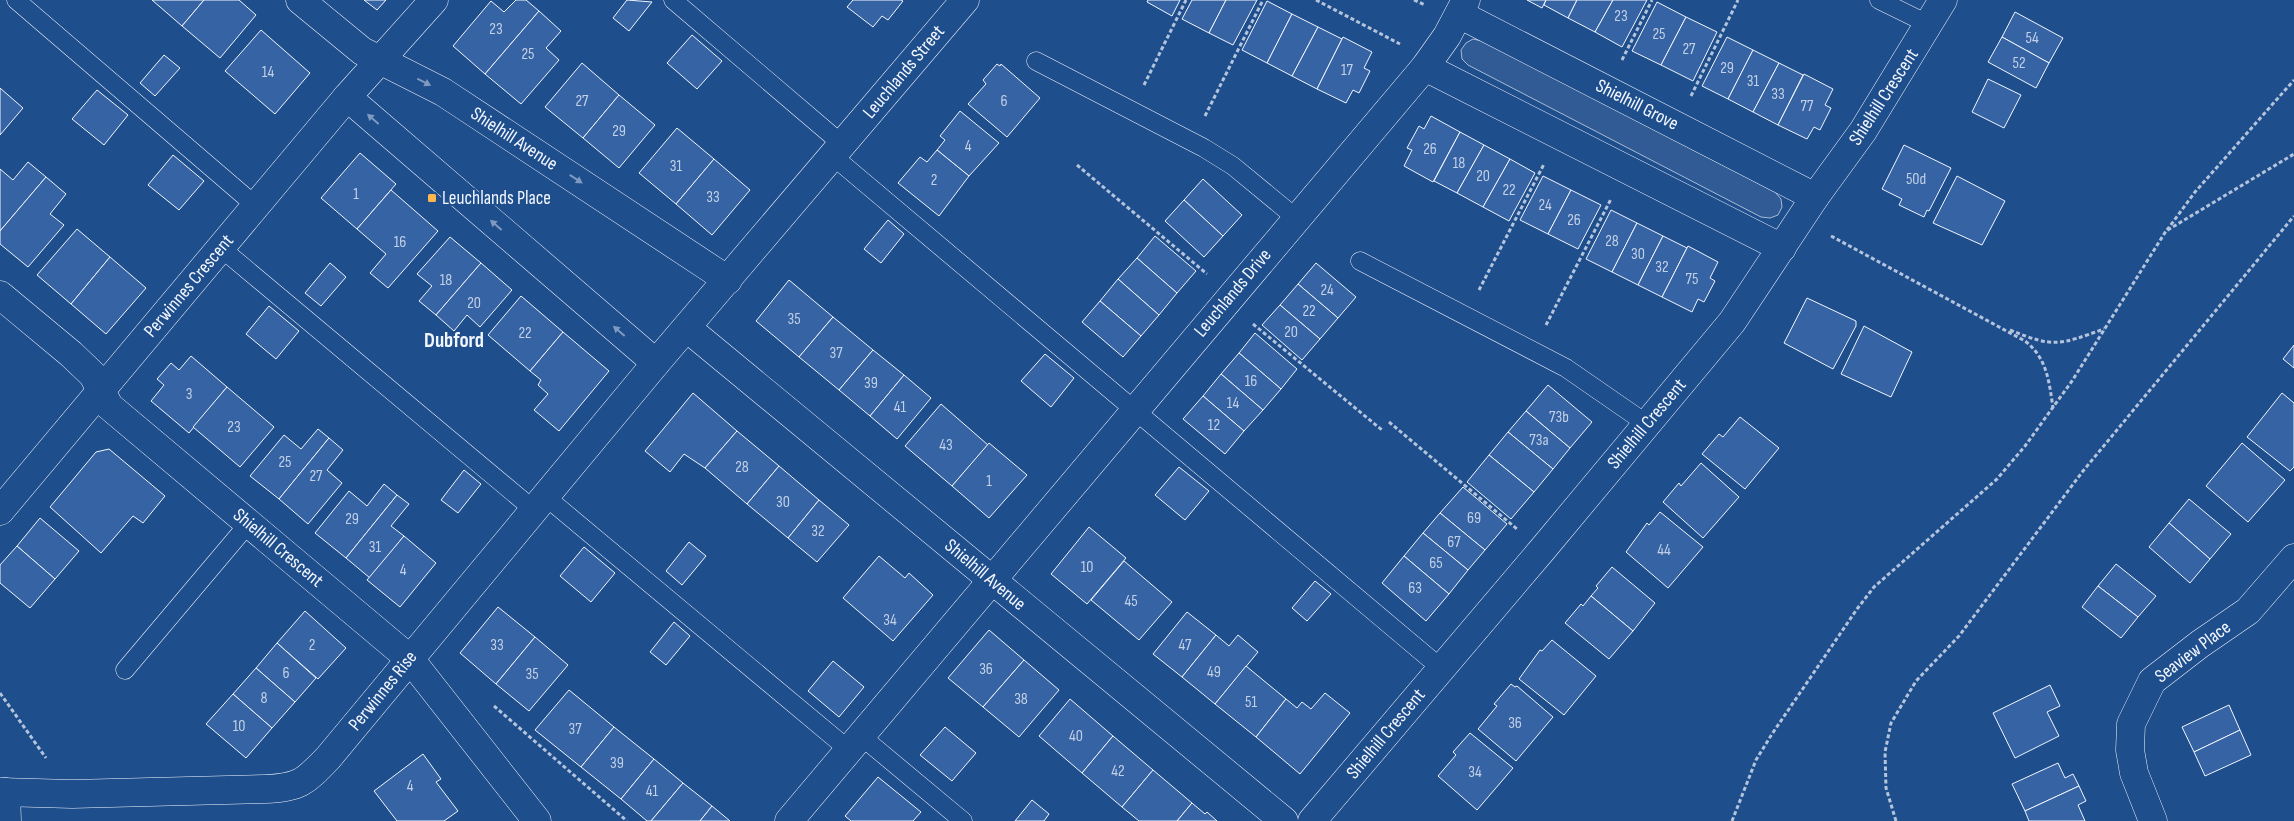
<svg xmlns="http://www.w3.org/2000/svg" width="2294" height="821" font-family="'Sofia Sans Condensed',sans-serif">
<rect width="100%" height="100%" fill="#1f4e8c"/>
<!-- built -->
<polygon fill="#305b95" stroke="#a8bbd7" points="1473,39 1482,41 1775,192 1781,199 1782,207 1778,215 1770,218 1761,217 1468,65 1462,59 1461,50 1466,43"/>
<!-- building -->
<g fill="#3563a3" stroke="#f2f6ff">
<polygon points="152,0 204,0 182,26"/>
<polygon points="204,0 239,0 256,15 220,58 182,26"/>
<polygon points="364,0 386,0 377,10"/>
<polygon points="516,0 526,0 539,11 485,74 453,46 491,1 504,12"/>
<polygon points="627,0 652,2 629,31 613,18"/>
<polygon points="853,0 901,0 903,1 888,20 882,16 873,27 847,7"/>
<polygon points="1148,0 1180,0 1172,16 1147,2"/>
<polygon points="1192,0 1226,0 1209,33 1182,19"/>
<polygon points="1226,0 1257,0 1233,45 1209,33"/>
<polygon points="1527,0 1546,0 1542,8"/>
<polygon points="1546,0 1577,0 1568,18 1544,5"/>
<polygon points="1577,0 1613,0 1595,32 1568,18"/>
<polygon points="1613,0 1647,0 1622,47 1595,32"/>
<polygon points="1267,1 1292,14 1267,63 1242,50"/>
<polygon points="1657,2 1686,17 1661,65 1632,51"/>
<polygon points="539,11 561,31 546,48 559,60 521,104 485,74"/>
<polygon points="2015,12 2063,38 2049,63 2002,37"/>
<polygon points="1292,14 1318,27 1292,76 1267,63"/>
<polygon points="1686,17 1717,32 1693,81 1661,65"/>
<polygon points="1318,27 1342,39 1317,89 1292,76"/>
<polygon points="261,30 310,73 275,114 225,71"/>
<polygon points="692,35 722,61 697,89 667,63"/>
<polygon points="1343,37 1372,52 1364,68 1370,71 1359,93 1353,90 1346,103 1317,89"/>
<polygon points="1727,37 1753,50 1728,99 1702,86"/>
<polygon points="2002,37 2049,63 2036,88 1988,62"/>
<polygon points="1753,50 1779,63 1753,112 1728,99"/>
<polygon points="164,55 180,68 155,96 140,83"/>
<polygon points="582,63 619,95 583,138 545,107"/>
<polygon points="1779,63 1803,75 1778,125 1753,112"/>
<polygon points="997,64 1000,66 1001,64 1040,98 1007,137 968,104 986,84 983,80"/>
<polygon points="1804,74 1833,89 1825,105 1831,108 1820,130 1814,127 1807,139 1778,125"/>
<polygon points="1988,79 2021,95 2004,128 1972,112"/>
<polygon points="0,88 23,108 0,135"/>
<polygon points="97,90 128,115 104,145 72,119"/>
<polygon points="619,95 655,125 619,168 583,138"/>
<polygon points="960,111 999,143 969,176 937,150 945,140 940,136"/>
<polygon points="1431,116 1460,132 1433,182 1404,166 1412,150 1407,148 1419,126 1424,129"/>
<polygon points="677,128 714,159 676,204 639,173"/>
<polygon points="1460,132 1484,145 1457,193 1434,181"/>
<polygon points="1484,145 1510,159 1483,207 1457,193"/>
<polygon points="1904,145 1951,168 1929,211 1927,210 1924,217 1899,205 1902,199 1882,189"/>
<polygon points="937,150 969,176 939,216 898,183 920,157 927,162"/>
<polygon points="360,153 396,184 357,229 321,198"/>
<polygon points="173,155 204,181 179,210 148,185"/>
<polygon points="714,159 750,190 712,235 676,204"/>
<polygon points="1510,159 1535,173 1509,221 1483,207"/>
<polygon points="28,162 46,177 0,231 0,169 13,180"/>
<polygon points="1543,176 1571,190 1548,234 1520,220"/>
<polygon points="1957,176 2005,201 1982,245 1933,223"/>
<polygon points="46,177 66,194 50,214 64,225 28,267 0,244 0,231"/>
<polygon points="1203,179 1242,215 1223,236 1184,200"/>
<polygon points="391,190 438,231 388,288 370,273 386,254 357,229"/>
<polygon points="1571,190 1601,205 1578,249 1548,234"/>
<polygon points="1184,200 1223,236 1204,257 1165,221"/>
<polygon points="1611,210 1637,223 1612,272 1586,259"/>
<polygon points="888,220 904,234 881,263 864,249"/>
<polygon points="1637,223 1663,236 1638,285 1612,272"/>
<polygon points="77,229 110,257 71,304 37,275"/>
<polygon points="1155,236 1196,271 1177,293 1137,258"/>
<polygon points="1663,236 1687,248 1662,297 1638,285"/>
<polygon points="450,237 481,263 436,315 419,301 432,286 417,274"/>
<polygon points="1688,246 1718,262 1710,278 1715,281 1704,302 1698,299 1692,312 1662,297"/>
<polygon points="110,257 146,288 106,334 71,304"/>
<polygon points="1137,258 1177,293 1159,315 1118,279"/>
<polygon points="330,263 346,277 321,306 305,293"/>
<polygon points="481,263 512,290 480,327 467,315 454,331 436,315"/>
<polygon points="1316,263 1356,297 1338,318 1298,284"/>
<polygon points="1118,279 1159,315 1141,336 1100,301"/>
<polygon points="789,280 833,317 799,357 756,321"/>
<polygon points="1298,284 1338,318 1320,339 1280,305"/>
<polygon points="521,296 563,332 530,371 488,335"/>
<polygon points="1807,298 1856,321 1856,326 1833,369 1784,343"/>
<polygon points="1100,301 1141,336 1123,357 1082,322"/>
<polygon points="1280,305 1320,339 1302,360 1262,325"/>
<polygon points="269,306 299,331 276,359 246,334"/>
<polygon points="833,317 873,350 839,390 799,357"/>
<polygon points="1864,326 1912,352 1891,397 1841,374"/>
<polygon points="563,332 609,371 559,431 534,410 548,394 538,385 541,380 530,371"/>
<polygon points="1255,333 1297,369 1281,389 1239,353"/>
<polygon points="2294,345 2294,368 2283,359"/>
<polygon points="873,350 904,375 870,416 839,390"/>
<polygon points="1239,353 1281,389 1263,410 1221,374"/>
<polygon points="1045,354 1074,378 1051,407 1021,381"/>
<polygon points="191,356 227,387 189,433 151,401 164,385 157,379 171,363 179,370"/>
<polygon points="1221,374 1263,410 1244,431 1203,396"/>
<polygon points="904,375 931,398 897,439 870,416"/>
<polygon points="1548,385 1592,422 1570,448 1526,411"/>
<polygon points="227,387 274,427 240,467 193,427"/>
<polygon points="693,393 737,431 705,468 684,454 670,472 645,451"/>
<polygon points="2282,393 2294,403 2294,467 2290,471 2247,437"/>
<polygon points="1203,396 1244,431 1225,454 1183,419"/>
<polygon points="941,404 988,445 952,486 905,446"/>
<polygon points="1526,411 1570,448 1553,469 1508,432"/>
<polygon points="1740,417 1779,448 1745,489 1702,454 1719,434 1723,437"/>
<polygon points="318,429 329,438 279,499 250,476 284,435 301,449"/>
<polygon points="737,431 779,466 747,504 705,468"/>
<polygon points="1508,432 1553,469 1534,492 1489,455"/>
<polygon points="329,438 343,450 327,470 342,483 308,524 279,499"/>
<polygon points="989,443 1027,475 989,518 952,486"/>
<polygon points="2242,443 2285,480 2248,522 2206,486"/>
<polygon points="109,449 165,496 143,523 133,516 101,553 50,507 96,452"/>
<polygon points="1489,455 1534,492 1511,519 1467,482"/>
<polygon points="1701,463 1739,497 1703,538 1663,502 1679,483 1681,486"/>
<polygon points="779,466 819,500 788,538 747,504"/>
<polygon points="1179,467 1209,491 1185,520 1155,495"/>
<polygon points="464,470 481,484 458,513 441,500"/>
<polygon points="384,484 397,495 346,558 315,533 349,491 367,506"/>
<polygon points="1463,487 1507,524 1485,550 1440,513"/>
<polygon points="397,495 409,504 391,526 404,536 370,578 346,558"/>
<polygon points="2189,499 2231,534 2210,559 2169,523"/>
<polygon points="819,500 849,525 817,562 788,538"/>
<polygon points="1660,512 1703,547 1668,588 1626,552 1647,523 1649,525"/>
<polygon points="1440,513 1485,550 1468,570 1423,533"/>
<polygon points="40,518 79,551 55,579 17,546"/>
<polygon points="2169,523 2210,559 2190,583 2149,547"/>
<polygon points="1089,527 1126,558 1087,604 1051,574"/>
<polygon points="1423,533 1468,570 1449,594 1404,556"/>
<polygon points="404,536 436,563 400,607 367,580"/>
<polygon points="689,542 706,556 682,585 666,571"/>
<polygon points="17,546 55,579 30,608 0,583 0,565"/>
<polygon points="584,547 615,573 591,602 560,576"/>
<polygon points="879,556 905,578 909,573 933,595 893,641 843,598"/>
<polygon points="1404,556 1449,594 1426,621 1382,583"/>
<polygon points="1124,561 1172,602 1139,640 1091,600"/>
<polygon points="2116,564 2156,596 2138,617 2098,586"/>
<polygon points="1612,567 1655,603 1633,631 1591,596 1598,588 1596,586"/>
<polygon points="1315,581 1331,594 1307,621 1292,608"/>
<polygon points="2098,586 2138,617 2121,638 2082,607"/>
<polygon points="1591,596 1633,631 1609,659 1565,623 1581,604 1583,606"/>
<polygon points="498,607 535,637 496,684 460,653"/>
<polygon points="305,611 346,648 318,679 277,643"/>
<polygon points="1187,612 1216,635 1182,677 1153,654"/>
<polygon points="674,622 690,636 666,665 650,652"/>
<polygon points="989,630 1024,660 983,707 948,678"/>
<polygon points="1216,635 1229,646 1238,635 1258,652 1215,704 1182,677"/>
<polygon points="535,637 568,665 529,711 496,684"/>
<polygon points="1552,640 1596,676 1564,715 1519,679 1540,650 1542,651"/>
<polygon points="277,643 316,678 295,702 256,668"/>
<polygon points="1024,660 1059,690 1019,737 983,707"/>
<polygon points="833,661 864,687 839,717 808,691"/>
<polygon points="1246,666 1286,699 1256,737 1215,704"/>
<polygon points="256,668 295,702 272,728 233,694"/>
<polygon points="1511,684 1515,687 1517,686 1553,717 1516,761 1478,729 1497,706 1494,704"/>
<polygon points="2050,685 2060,706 2047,712 2059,736 2015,758 1993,713"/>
<polygon points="569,690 614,727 581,767 535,730"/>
<polygon points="1325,693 1350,713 1300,774 1256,737 1286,699 1297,708 1302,702 1311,709"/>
<polygon points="233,694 272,728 246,758 206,724"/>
<polygon points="1070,699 1113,736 1082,773 1039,736"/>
<polygon points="2229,705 2240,730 2194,752 2182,727"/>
<polygon points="614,727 654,759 621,799 581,767"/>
<polygon points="945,727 976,753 952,781 920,755"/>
<polygon points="2240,730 2251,755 2205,776 2194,752"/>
<polygon points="1470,733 1513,768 1477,810 1438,776 1456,755 1453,752"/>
<polygon points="1113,736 1153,770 1122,807 1082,773"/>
<polygon points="423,754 441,779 436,782 458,811 444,821 397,821 374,791"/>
<polygon points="654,759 683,783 651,821 647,821 621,799"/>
<polygon points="2058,763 2065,778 2073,774 2079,786 2025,811 2012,784"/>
<polygon points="1153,770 1192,803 1177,821 1139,821 1122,807"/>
<polygon points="878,777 921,812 913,821 851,821 845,816"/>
<polygon points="683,783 712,806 700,821 651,821"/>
<polygon points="2079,786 2086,801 2078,805 2085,821 2029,821 2025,811"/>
<polygon points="1032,800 1049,814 1044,821 1015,821"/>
<polygon points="1192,803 1205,814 1207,812 1217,821 1177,821"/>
<polygon points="712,806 730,821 700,821"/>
</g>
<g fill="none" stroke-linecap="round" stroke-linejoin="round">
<defs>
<g id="service">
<polyline points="16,0 256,206"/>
<polyline points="673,0 843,145"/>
<polyline points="1879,0 1930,25"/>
<polyline points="1036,61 1204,148 1233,166 1296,218"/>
<polyline points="834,157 1442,669"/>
<polyline points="221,248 534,510"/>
<polyline points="1360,261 1566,368 1647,424"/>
<polyline points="546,497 849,750"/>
<polyline points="125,670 249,523"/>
<polyline points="861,736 963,821"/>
</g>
<g id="minor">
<polyline points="300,0 362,51 443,92 728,280"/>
<polyline points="1459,14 1815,197"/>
<polyline points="1425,67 1782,248"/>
<polyline points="347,97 656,363"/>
<polyline points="0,295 71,354 93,375 109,406 410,659 537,821"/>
<polyline points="687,328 1284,821"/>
<polyline points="0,511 347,97 434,0"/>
<path d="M 0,792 L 72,794 L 265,789 C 299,788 305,782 328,758 L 656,363 L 965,0"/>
<polyline points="6,792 7,821"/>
<polyline points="789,821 1425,67 1447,36 1466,0"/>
<polyline points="1312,821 1542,550 1732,322 1815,197 1863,131 1943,0"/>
<polyline points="2153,821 2134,773 2130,750 2131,724 2152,681 2200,644 2248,611 2294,558"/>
</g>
</defs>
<!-- service casing -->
<use href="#service" stroke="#f2f6ff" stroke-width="19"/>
<!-- minor casing -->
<use href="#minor" stroke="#f2f6ff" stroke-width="29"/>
<!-- path -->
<g stroke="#b3c4dc" stroke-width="3" stroke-dasharray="4 2.5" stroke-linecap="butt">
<polyline points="1316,0 1400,44"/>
<polyline points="1414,0 1425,5"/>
<polyline points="1622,60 1652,0"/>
<polyline points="1144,85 1186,0"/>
<polyline points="1691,96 1738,0"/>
<polyline points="1205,116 1263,0"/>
<polyline points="1077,165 1207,274"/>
<polyline points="2167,230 2195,192 2294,80"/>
<path d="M 1831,236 L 2025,341 C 2047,358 2049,381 2053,408"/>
<polyline points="1479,290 1544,164"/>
<polyline points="1253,324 1382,430"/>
<polyline points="1546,325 1611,199"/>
<path d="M 2010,330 C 2054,348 2059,345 2104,329"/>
<polyline points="1389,422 1517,529"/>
<polyline points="0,693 46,758"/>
<polyline points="494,706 627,821"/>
<polyline points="1732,821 1756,760 1772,734 1857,609 1874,587 1997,479 2025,446 2072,381 2166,231 2294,154"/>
<polyline points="1896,821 1886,788 1885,752 1891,723 1916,681 1959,636 2083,471 2294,216"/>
</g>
<!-- service -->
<use href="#service" stroke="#1f4e8c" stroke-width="18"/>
<!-- minor -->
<use href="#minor" stroke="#1f4e8c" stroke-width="28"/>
</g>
<!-- one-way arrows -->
<defs><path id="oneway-solid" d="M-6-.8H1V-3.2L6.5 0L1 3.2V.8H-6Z" transform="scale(1.25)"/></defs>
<g fill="#7e9ac0">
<use href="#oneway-solid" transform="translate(424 82) rotate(27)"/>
<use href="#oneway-solid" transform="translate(373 119) rotate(-139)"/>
<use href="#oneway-solid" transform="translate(576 179) rotate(33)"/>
<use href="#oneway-solid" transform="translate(496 225) rotate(-139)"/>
<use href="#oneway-solid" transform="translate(619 331) rotate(-139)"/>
</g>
<!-- markers -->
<rect fill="#ffb74d" stroke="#1f4e8c" stroke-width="2" x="427" y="193" width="10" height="10" rx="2.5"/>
<g text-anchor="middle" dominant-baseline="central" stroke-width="4" stroke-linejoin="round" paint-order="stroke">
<!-- number labels -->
<g font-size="16" fill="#c3d1e8">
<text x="1621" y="16">23</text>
<text x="496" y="29">23</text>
<text x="1659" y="34">25</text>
<text x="2032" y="38">54</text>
<text x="1689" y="49">27</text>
<text x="528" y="54">25</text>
<text x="2019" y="63">52</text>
<text x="1727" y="68">29</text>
<text x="1347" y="70">17</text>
<text x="268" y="72">14</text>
<text x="1753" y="81">31</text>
<text x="1778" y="94">33</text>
<text x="582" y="101">27</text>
<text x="1004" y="101">6</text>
<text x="1807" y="106">77</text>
<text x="619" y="131">29</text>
<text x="968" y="146">4</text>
<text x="1430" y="149">26</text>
<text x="1459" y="163">18</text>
<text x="676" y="166">31</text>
<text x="1483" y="176">20</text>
<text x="1916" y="179">50d</text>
<text x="934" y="180">2</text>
<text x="1509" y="190">22</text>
<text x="356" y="194">1</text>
<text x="713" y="197">33</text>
<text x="1545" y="205">24</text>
<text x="1574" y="220">26</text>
<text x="1612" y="241">28</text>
<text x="400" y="242">16</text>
<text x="1638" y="254">30</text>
<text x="1662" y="267">32</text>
<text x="1692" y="279">75</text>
<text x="446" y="280">18</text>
<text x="1327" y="290">24</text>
<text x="474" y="303">20</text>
<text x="1309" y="311">22</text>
<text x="794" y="319">35</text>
<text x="1291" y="332">20</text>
<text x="525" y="333">22</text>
<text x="836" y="353">37</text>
<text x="1251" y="381">16</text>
<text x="871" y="383">39</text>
<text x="189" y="394">3</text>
<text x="1233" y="403">14</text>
<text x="900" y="407">41</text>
<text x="1559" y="417">73b</text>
<text x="1214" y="425">12</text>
<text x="234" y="427">23</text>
<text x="1539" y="440">73a</text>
<text x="946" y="445">43</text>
<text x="285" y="462">25</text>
<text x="742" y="467">28</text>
<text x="316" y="476">27</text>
<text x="989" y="481">1</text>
<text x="783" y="502">30</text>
<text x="1474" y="518">69</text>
<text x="352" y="519">29</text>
<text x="818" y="531">32</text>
<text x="1454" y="542">67</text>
<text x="375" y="547">31</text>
<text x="1664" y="550">44</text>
<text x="1436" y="563">65</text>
<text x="1087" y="567">10</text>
<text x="403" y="570">4</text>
<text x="1415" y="588">63</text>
<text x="1131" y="601">45</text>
<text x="890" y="620">34</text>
<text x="312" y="645">2</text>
<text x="497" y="645">33</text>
<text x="1185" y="645">47</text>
<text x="986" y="669">36</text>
<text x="1214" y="672">49</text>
<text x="286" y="673">6</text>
<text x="532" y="674">35</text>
<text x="264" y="698">8</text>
<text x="1021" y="699">38</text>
<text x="1251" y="702">51</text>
<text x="1515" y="723">36</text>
<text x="239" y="726">10</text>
<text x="575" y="729">37</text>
<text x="1076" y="736">40</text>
<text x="617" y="763">39</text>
<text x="1118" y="771">42</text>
<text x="1475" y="772">34</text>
<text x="410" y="786">4</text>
<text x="652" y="791">41</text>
</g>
<!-- street labels -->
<g font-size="19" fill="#f2f6ff" stroke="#1f4e8c">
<text transform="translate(904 72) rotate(-50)">Leuchlands Street</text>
<text transform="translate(1884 97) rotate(-57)">Shielhill Crescent</text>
<text transform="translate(1637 105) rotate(27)">Shielhill Grove</text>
<text transform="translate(514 139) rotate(33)">Shielhill Avenue</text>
<text transform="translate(189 286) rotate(-50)">Perwinnes Crescent</text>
<text transform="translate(1233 293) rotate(-50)">Leuchlands Drive</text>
<text transform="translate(1647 424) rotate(-50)">Shielhill Crescent</text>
<text transform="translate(278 548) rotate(40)">Shielhill Crescent</text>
<text transform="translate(985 575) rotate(40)">Shielhill Avenue</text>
<text transform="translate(2193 652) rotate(-37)">Seaview Place</text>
<text transform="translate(383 691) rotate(-51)">Perwinnes Rise</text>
<text transform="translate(1386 734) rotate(-50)">Shielhill Crescent</text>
</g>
<!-- poi labels -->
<g font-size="19" fill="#f2f6ff" stroke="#1f4e8c" text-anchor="start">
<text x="442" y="198">Leuchlands Place</text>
</g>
<!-- quarter labels -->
<g font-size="21" font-weight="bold" fill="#f2f6ff" stroke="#1f4e8c">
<text x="454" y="340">Dubford</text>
</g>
</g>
</svg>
